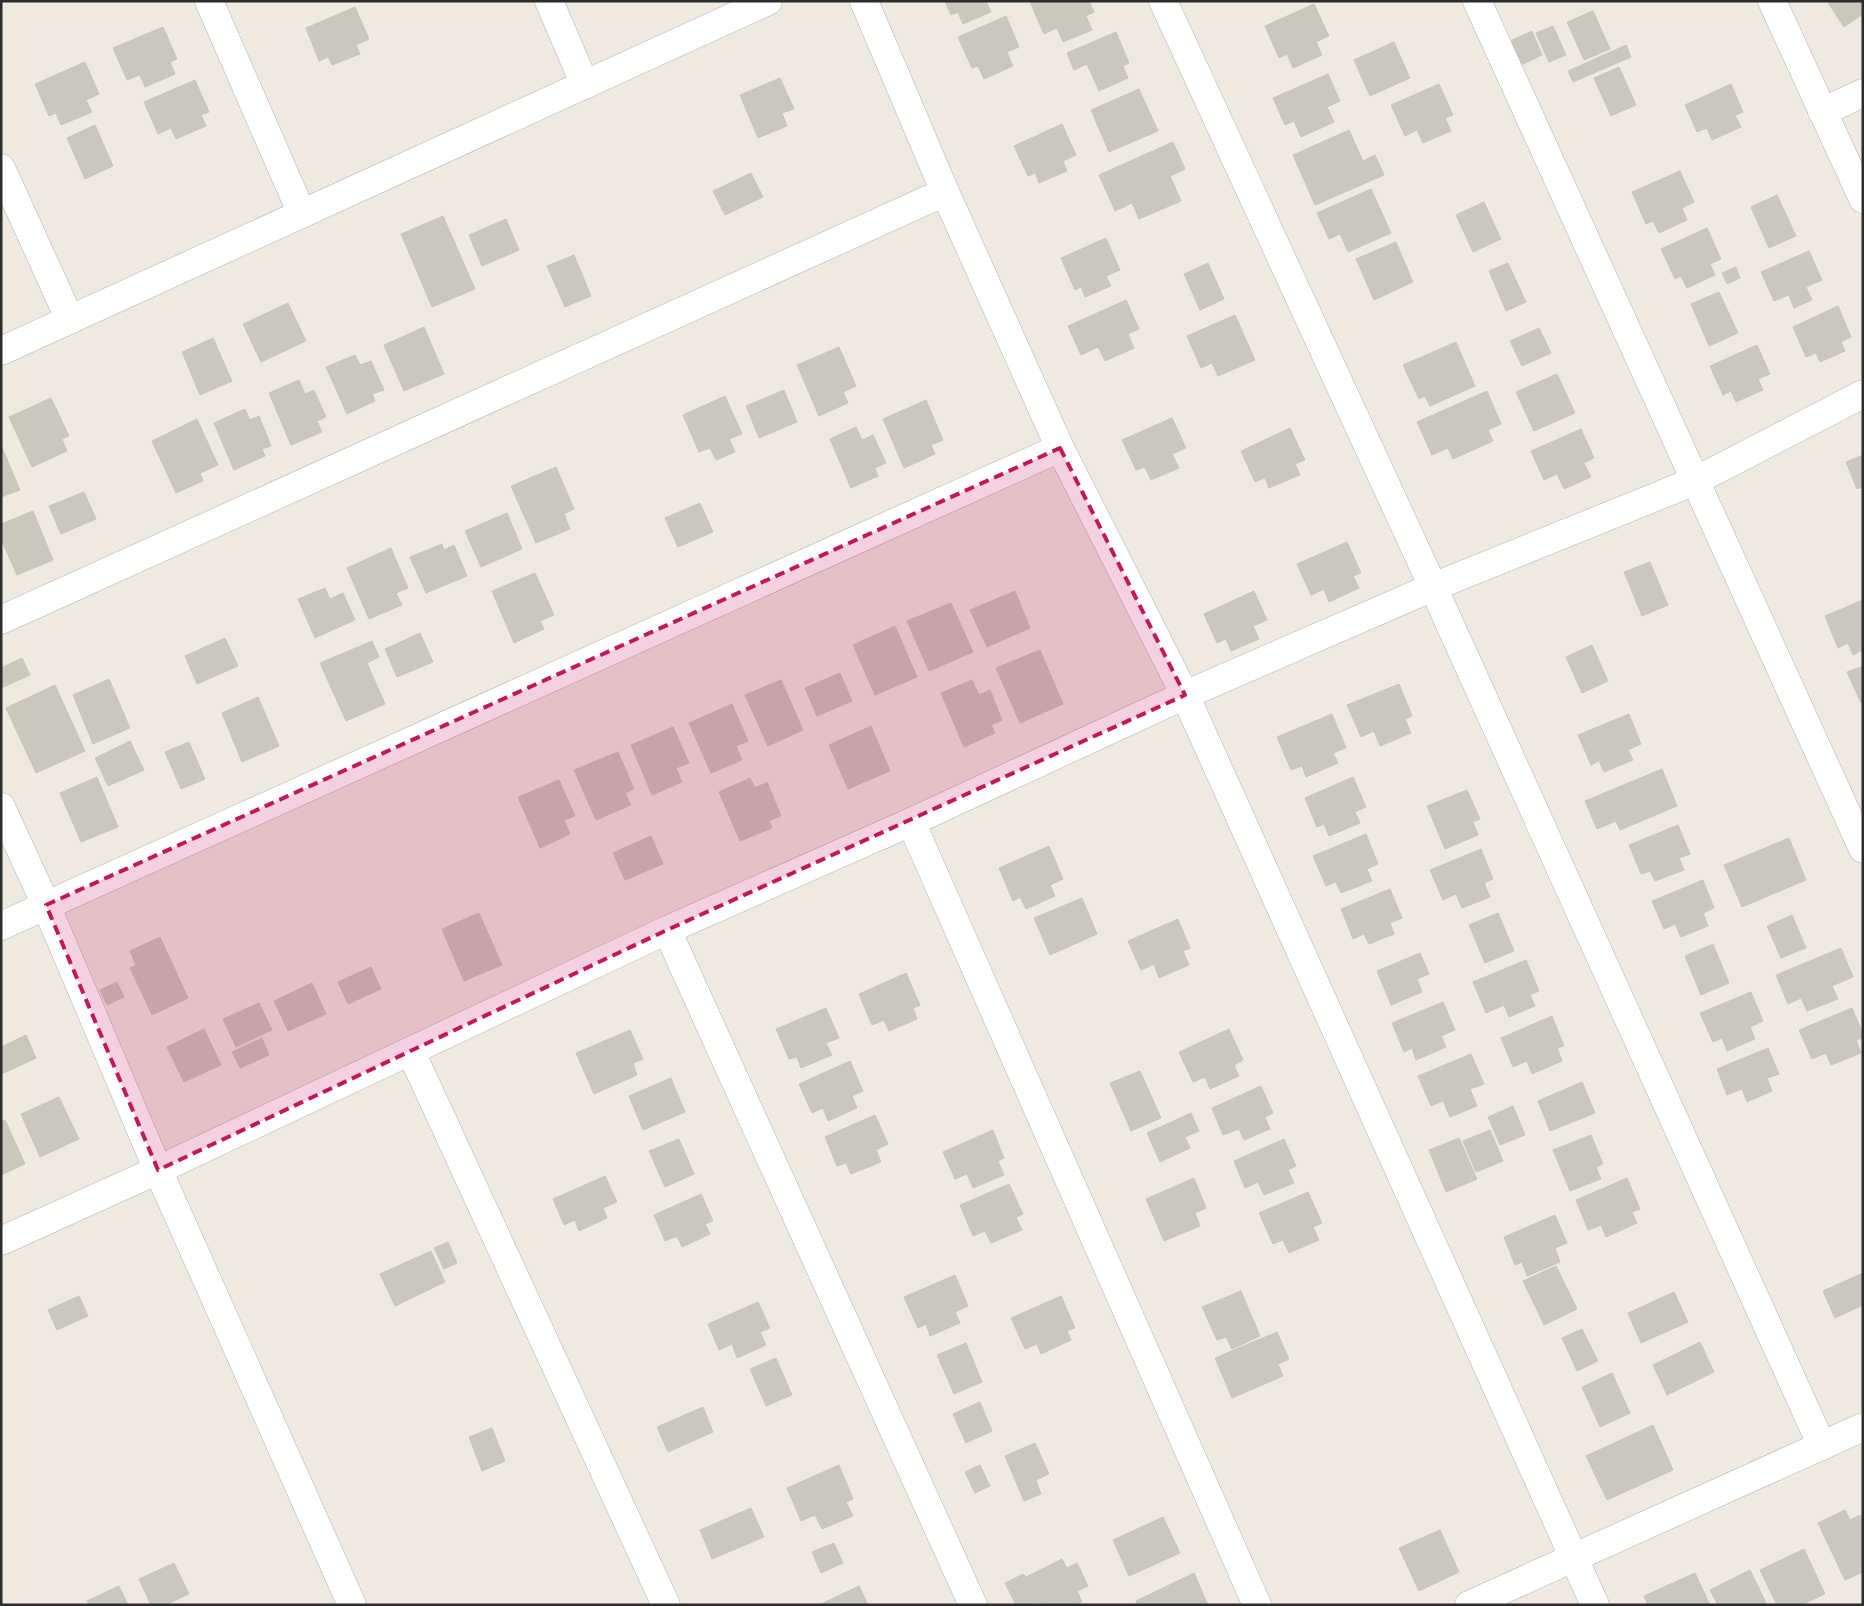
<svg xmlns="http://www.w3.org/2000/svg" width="1864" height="1606" font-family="Roboto,sans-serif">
<rect width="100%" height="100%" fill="#eeeadf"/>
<!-- building -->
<g fill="#c9c7be" stroke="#c9c7b8">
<polygon points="945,1 986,1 991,12 963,24 958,12 951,15"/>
<polygon points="1032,1 1089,1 1094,12 1086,16 1092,30 1063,42 1057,28 1044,34 1030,2"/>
<polygon points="1827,1 1863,1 1863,14 1844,27"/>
<polygon points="1314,4 1329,36 1316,42 1322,55 1293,68 1287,54 1279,58 1265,26"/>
<polygon points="355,7 369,39 356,45 360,54 332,65 328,57 319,61 306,28"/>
<polygon points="1593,11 1610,49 1584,60 1567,22"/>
<polygon points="1006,16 1019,47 1007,52 1013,66 984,79 978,66 972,68 958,37"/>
<polygon points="1553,26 1566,55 1549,62 1536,33"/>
<polygon points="163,27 177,59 170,62 175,74 145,87 140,75 127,80 113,48"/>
<polygon points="1532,31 1542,55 1521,65 1510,41"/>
<polygon points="1116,32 1129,63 1123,66 1128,78 1099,91 1087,64 1074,70 1067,53"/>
<polygon points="1394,42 1410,78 1370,96 1354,60"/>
<polygon points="1626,45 1631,57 1573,82 1568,71"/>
<polygon points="85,62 99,94 86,100 92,112 61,125 56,113 49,116 35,84"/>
<polygon points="1619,67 1636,105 1611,116 1594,78"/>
<polygon points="1328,74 1340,101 1327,107 1334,122 1301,137 1294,121 1285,125 1273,98"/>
<polygon points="780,78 794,109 782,113 787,126 758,138 740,95"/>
<polygon points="195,80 209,112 201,115 206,126 176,139 171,128 158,134 144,102"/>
<polygon points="1439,84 1453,115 1445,118 1451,131 1423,143 1417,130 1405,136 1391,105"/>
<polygon points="1731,84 1743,112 1735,115 1741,127 1712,140 1707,128 1697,132 1685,105"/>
<polygon points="1139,89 1158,131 1109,152 1091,110"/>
<polygon points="1062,124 1076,155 1063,161 1067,171 1039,183 1035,173 1028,176 1014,146"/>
<polygon points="95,125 113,166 85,179 67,138"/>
<polygon points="1349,130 1363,161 1375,155 1384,175 1315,205 1293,155"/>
<polygon points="1173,142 1185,169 1170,176 1181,201 1139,219 1132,203 1115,211 1099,175"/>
<polygon points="1680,171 1694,202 1682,208 1687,220 1659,233 1653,221 1646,224 1632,192"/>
<polygon points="751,173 763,197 725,215 713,191"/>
<polygon points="1371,189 1391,233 1348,252 1340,234 1329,239 1317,213"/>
<polygon points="1777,195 1796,236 1769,248 1751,207"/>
<polygon points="1484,202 1501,239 1473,252 1456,215"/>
<polygon points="443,216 475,289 432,307 401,234"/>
<polygon points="506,219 519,250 482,266 469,235"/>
<polygon points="1707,228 1721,259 1710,264 1715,275 1687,288 1681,276 1675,279 1661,249"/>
<polygon points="1106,238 1120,270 1106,276 1111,286 1085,297 1081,287 1075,290 1061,258"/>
<polygon points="1396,242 1413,282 1374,300 1356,259"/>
<polygon points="1809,251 1822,280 1806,287 1812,300 1794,308 1789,295 1774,301 1761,272"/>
<polygon points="574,255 591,296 565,307 547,266"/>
<polygon points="1208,263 1224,299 1200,310 1184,274"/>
<polygon points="1508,263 1526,302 1506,311 1489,271"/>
<polygon points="1736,267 1740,278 1727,284 1722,273"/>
<polygon points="1719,292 1738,333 1709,346 1691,304"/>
<polygon points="1126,300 1139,329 1128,334 1134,348 1105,361 1098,347 1081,355 1068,326"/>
<polygon points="288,303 306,341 261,362 243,324"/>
<polygon points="1838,306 1851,337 1841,342 1845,351 1820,362 1816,353 1806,357 1793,327"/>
<polygon points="1235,315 1255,360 1218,376 1212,363 1201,368 1187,336"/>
<polygon points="424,327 444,374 404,391 384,345"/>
<polygon points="1539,328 1551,353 1522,366 1510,341"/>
<polygon points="213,338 232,381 200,395 182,352"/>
<polygon points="1456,342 1475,386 1430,406 1425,396 1419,399 1403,365"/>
<polygon points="1757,345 1770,374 1758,379 1763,390 1736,402 1731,391 1723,395 1710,366"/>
<polygon points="839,347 856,386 843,392 848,403 819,416 797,365"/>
<polygon points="355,355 360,365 371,361 384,390 372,394 375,401 347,414 326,367"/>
<polygon points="1557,374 1575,413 1534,431 1516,392"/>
<polygon points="299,380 305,394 314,390 326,417 317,421 322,432 291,445 269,393"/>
<polygon points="784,390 797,422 759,438 746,406"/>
<polygon points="1487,391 1501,424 1488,430 1493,441 1453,459 1448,448 1432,455 1417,422"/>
<polygon points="725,396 742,434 729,439 735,452 716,460 710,448 699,452 683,415"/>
<polygon points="51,398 69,436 62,439 67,451 32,467 9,417"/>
<polygon points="926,400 943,440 931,445 935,454 904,468 883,419"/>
<polygon points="245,409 250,420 259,416 271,446 262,449 265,456 234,470 214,423"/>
<polygon points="1172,418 1186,448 1172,454 1179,468 1151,480 1145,467 1136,470 1122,440"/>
<polygon points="197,419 218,465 200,473 203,481 176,493 152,441"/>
<polygon points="856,427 862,440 873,435 886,463 875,468 878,476 851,488 830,439"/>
<polygon points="1290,428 1305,460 1295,464 1300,475 1269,488 1265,478 1255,482 1241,451"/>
<polygon points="1581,429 1594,458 1584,463 1591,477 1564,489 1557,474 1544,480 1531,451"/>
<polygon points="1,445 20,490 1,497"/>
<polygon points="1863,455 1863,487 1857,489 1846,462"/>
<polygon points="556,467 574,509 564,514 570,529 536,543 511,486"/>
<polygon points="84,492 96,519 61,534 49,506"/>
<polygon points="700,503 713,532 678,547 665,518"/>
<polygon points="33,511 53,560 17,575 1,539 1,524"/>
<polygon points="507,513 522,549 481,567 465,531"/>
<polygon points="1347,542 1361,573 1353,576 1359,588 1329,602 1324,589 1311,595 1297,564"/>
<polygon points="442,544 444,550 454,545 467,576 426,593 410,557"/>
<polygon points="391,548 408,588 396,593 402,605 369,619 347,568"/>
<polygon points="1650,562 1668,605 1642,616 1624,572"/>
<polygon points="535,573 554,615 540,621 544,629 514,643 492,591"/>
<polygon points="325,588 330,599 343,593 355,620 315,638 298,599"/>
<polygon points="1015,591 1030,628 987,647 970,610"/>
<polygon points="1254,591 1267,620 1253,626 1259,639 1231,651 1226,639 1217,643 1204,614"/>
<polygon points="1863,600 1863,650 1853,655 1848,643 1838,648 1825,616"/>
<polygon points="951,603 973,652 929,671 907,621"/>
<polygon points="895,626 917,677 875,695 853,645"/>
<polygon points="420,633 433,662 397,677 385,649"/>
<polygon points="225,638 238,666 197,684 185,656"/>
<polygon points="372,641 379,657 367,663 385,704 346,721 320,663"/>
<polygon points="1592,645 1608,681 1582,693 1566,657"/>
<polygon points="1040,650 1063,704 1020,723 996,668"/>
<polygon points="22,658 30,675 1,688 1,668"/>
<polygon points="1863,666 1863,702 1861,703 1847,672"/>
<polygon points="840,673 852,701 817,716 805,688"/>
<polygon points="109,679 130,728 93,744 73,695"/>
<polygon points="781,680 803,730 768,746 745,695"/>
<polygon points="972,680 979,695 990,690 1002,720 991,725 995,733 964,747 941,693"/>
<polygon points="1399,684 1412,716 1405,719 1411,733 1380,746 1374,731 1361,737 1347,705"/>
<polygon points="55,685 85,751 36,773 6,708"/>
<polygon points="258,697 279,746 242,762 222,713"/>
<polygon points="732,704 748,741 736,746 742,760 711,773 689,723"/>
<polygon points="1332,714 1346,748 1333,753 1338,763 1306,777 1302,766 1291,770 1277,737"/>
<polygon points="1629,714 1641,744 1628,750 1633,760 1604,772 1599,761 1591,765 1578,735"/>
<polygon points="871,726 890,771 848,789 829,745"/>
<polygon points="673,727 689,763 676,768 682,782 652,795 631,745"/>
<polygon points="130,741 144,770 108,786 95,758"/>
<polygon points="189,742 205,779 181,789 165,752"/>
<polygon points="618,752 634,789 625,793 631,805 596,820 574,770"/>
<polygon points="1662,769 1677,806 1620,830 1616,821 1597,829 1585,801"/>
<polygon points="97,777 118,827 81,842 60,793"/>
<polygon points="1353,777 1366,807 1355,812 1360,823 1329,836 1324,824 1317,827 1305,798"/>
<polygon points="750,778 755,788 767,782 781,816 769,821 772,828 740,841 719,792"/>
<polygon points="559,780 575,816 564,820 570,834 540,848 518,797"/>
<polygon points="1467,790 1480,819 1473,822 1478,835 1445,849 1427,806"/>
<polygon points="1678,825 1690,854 1679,858 1684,870 1655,881 1650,871 1641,874 1629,845"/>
<polygon points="1366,834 1378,864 1367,869 1372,881 1341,893 1336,882 1326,886 1313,856"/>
<polygon points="651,836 663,864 625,880 613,853"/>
<polygon points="1789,838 1806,880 1742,907 1724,865"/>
<polygon points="1049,846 1063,879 1050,885 1055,896 1026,909 1020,897 1013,901 999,868"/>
<polygon points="1481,849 1493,879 1484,883 1490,897 1462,908 1456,894 1443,900 1430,870"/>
<polygon points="1703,880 1714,908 1703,913 1708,926 1681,937 1675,924 1664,929 1652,901"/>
<polygon points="1390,889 1402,918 1390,923 1394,934 1369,944 1364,934 1353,939 1341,909"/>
<polygon points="1082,898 1097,934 1050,955 1034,918"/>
<polygon points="479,913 502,965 464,981 442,929"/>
<polygon points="1498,913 1514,951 1485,963 1469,925"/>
<polygon points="1792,915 1806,948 1781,958 1767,926"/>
<polygon points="1178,919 1190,948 1183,951 1189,965 1159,978 1154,964 1141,970 1128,941"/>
<polygon points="160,937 188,998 152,1015 130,968 136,965 130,951"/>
<polygon points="1713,944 1729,983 1701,995 1685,956"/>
<polygon points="1841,948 1853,977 1832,986 1838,999 1807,1011 1801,998 1788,1004 1776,975"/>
<polygon points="1420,953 1429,974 1417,979 1422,992 1391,1005 1377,971"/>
<polygon points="1526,960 1539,991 1530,995 1535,1006 1509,1017 1504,1005 1486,1013 1473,982"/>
<polygon points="371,967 381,989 348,1004 338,982"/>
<polygon points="906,973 920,1005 913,1008 917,1019 889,1031 884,1020 872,1025 859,994"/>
<polygon points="117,982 124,997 107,1005 100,990"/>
<polygon points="312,983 326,1014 288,1031 274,1001"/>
<polygon points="1751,992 1763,1021 1750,1027 1755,1039 1727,1051 1722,1038 1713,1042 1700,1013"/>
<polygon points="1443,1002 1455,1030 1441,1036 1446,1047 1416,1060 1412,1048 1404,1052 1392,1023"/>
<polygon points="259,1003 272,1030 236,1047 223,1019"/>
<polygon points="826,1008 839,1038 826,1043 832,1055 801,1068 797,1057 789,1059 776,1029"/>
<polygon points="1852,1008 1863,1034 1863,1038 1856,1040 1861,1053 1831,1065 1826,1053 1812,1059 1799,1030"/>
<polygon points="1552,1016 1564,1046 1557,1048 1562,1061 1532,1074 1527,1061 1513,1067 1501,1038"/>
<polygon points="204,1029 221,1065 184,1082 167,1047"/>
<polygon points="1229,1029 1243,1060 1234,1065 1239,1076 1210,1089 1205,1077 1193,1082 1179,1052"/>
<polygon points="630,1030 643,1059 633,1063 637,1075 594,1094 576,1053"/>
<polygon points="26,1035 36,1058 2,1074 1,1047"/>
<polygon points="262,1038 269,1055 240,1068 232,1052"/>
<polygon points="1768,1048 1779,1074 1767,1078 1772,1091 1747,1102 1742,1089 1727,1095 1717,1069"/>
<polygon points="1471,1054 1484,1084 1470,1089 1477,1106 1450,1117 1443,1101 1431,1106 1418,1076"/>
<polygon points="850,1061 863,1091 852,1096 857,1108 828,1121 823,1108 812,1113 799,1084"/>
<polygon points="1140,1071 1161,1118 1131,1131 1110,1083"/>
<polygon points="671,1078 685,1112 643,1130 629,1096"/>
<polygon points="1582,1082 1595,1113 1550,1131 1538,1101"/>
<polygon points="1261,1086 1273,1113 1265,1117 1270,1129 1244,1140 1239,1129 1223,1135 1212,1108"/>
<polygon points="59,1097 79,1139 40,1157 21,1114"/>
<polygon points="1513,1106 1525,1135 1500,1145 1488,1117"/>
<polygon points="1191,1113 1199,1131 1185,1137 1190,1148 1160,1162 1147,1133"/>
<polygon points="875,1115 888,1144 876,1150 881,1162 851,1174 846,1163 837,1166 825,1137"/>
<polygon points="5,1120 25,1164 1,1175 1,1121"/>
<polygon points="993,1130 1004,1158 998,1161 1004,1175 973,1188 967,1174 955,1179 943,1152"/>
<polygon points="1490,1130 1503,1161 1476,1172 1463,1141"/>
<polygon points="1591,1135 1603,1164 1596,1167 1601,1179 1570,1191 1553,1150"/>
<polygon points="1459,1138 1477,1179 1446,1192 1429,1150"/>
<polygon points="679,1139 694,1174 665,1187 649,1151"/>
<polygon points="1284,1139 1296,1166 1288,1170 1294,1183 1264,1195 1258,1182 1245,1188 1234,1161"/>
<polygon points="605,1176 617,1202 603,1208 607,1218 579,1231 575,1220 564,1225 553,1199"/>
<polygon points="1194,1178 1206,1208 1195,1213 1200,1226 1164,1241 1146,1199"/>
<polygon points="1627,1178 1640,1209 1632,1212 1637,1223 1606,1237 1601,1225 1588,1230 1576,1200"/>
<polygon points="1009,1184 1023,1214 1016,1217 1022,1230 991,1243 985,1231 973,1236 960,1205"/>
<polygon points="1308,1192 1322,1223 1313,1227 1319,1240 1289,1253 1283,1240 1273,1244 1259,1213"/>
<polygon points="701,1194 713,1221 705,1224 710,1234 682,1247 677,1236 665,1241 654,1215"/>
<polygon points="1555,1215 1567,1243 1555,1248 1560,1262 1527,1276 1522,1262 1515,1265 1504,1237"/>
<polygon points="448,1242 457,1263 444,1269 434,1248"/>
<polygon points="431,1251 445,1282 395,1306 380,1274"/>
<polygon points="1556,1266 1577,1309 1544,1325 1523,1281"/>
<polygon points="1863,1273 1863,1305 1835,1318 1823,1291"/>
<polygon points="955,1275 968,1306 955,1312 960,1323 930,1336 926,1324 918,1328 904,1297"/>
<polygon points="1241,1291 1260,1336 1232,1349 1226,1337 1217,1340 1202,1307"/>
<polygon points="1674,1292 1688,1322 1641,1343 1628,1313"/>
<polygon points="79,1296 88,1316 57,1330 48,1310"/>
<polygon points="1061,1296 1075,1328 1067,1331 1071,1340 1041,1354 1037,1344 1025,1349 1011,1318"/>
<polygon points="758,1302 770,1328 760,1332 766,1345 737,1358 732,1344 719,1350 708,1324"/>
<polygon points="1582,1329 1598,1361 1577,1371 1562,1338"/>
<polygon points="1277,1332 1289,1359 1278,1364 1283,1376 1232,1398 1215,1358"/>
<polygon points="1700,1342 1714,1372 1667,1395 1653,1365"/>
<polygon points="966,1343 982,1382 954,1394 937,1355"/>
<polygon points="776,1358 792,1395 766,1406 750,1369"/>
<polygon points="1612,1373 1630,1413 1600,1427 1582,1387"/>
<polygon points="980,1402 992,1431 966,1443 953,1414"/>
<polygon points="703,1407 713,1432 668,1452 657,1427"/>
<polygon points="1653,1425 1673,1470 1607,1500 1586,1456"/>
<polygon points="492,1428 505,1461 482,1471 469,1437"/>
<polygon points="1035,1443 1049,1474 1036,1480 1041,1494 1024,1501 1005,1456"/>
<polygon points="839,1465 853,1499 846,1502 853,1516 822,1529 815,1515 801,1521 787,1488"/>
<polygon points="980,1465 990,1486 975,1493 965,1472"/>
<polygon points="751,1508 764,1537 712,1559 700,1530"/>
<polygon points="1845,1510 1850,1520 1860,1515 1863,1520 1863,1572 1845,1580 1818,1523"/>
<polygon points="1163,1517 1180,1553 1129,1576 1113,1540"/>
<polygon points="1440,1530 1459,1572 1419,1591 1399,1548"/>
<polygon points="834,1543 843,1563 821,1573 812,1552"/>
<polygon points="1804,1549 1825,1594 1801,1605 1777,1605 1760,1570"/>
<polygon points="1062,1559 1067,1568 1077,1563 1088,1586 1077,1591 1082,1602 1076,1605 1045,1605 1045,1603 1036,1605 1034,1602 1030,1605 1016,1605 1005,1583 1023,1574 1026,1577"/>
<polygon points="174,1563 189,1594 165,1605 151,1605 139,1579"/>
<polygon points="1750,1570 1767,1605 1718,1605 1710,1590"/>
<polygon points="1194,1573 1208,1605 1137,1605 1136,1601"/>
<polygon points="1695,1573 1710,1605 1648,1605 1644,1596"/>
<polygon points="119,1586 128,1605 89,1605 87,1601"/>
<polygon points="859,1586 868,1605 824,1605 823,1603"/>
</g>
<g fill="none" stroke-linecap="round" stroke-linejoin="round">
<defs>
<g id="minor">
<polyline points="209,1 302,214"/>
<polyline points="549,1 585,85"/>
<polyline points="864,1 945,192 1060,448 1185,695 1595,1605"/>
<polyline points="1163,1 1433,587 1822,1446"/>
<polyline points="1477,1 1863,849"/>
<polyline points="1772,1 1863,199"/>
<polyline points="1822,112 1863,93"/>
<polyline points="1,168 70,320"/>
<polyline points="1,351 768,1"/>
<polyline points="1,620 945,192"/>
<polyline points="1,807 46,905 158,1170 352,1605"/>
<polyline points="911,822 1257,1605"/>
<polyline points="1,926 1060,448"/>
<polyline points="667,930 973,1605"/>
<polyline points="411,1052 666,1605"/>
<polyline points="1,1241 158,1170 667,930 911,822 1185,695 1433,587 1695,481 1863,394"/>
<polyline points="1469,1605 1863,1427"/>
</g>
</defs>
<!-- minor casing -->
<use href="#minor" stroke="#b2b2bf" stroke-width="29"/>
<!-- minor -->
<use href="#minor" stroke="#fff" stroke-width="28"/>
</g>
<!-- marked area -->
<path fill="#c2185b" fill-opacity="0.2" stroke="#c2185b" stroke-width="4" stroke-dasharray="10 6" stroke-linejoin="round" d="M 1060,448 L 1185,695 L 667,930 L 158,1170 L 46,905 Z"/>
<!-- border -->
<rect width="1864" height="1606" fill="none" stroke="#2c2c2c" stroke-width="5"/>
</svg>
